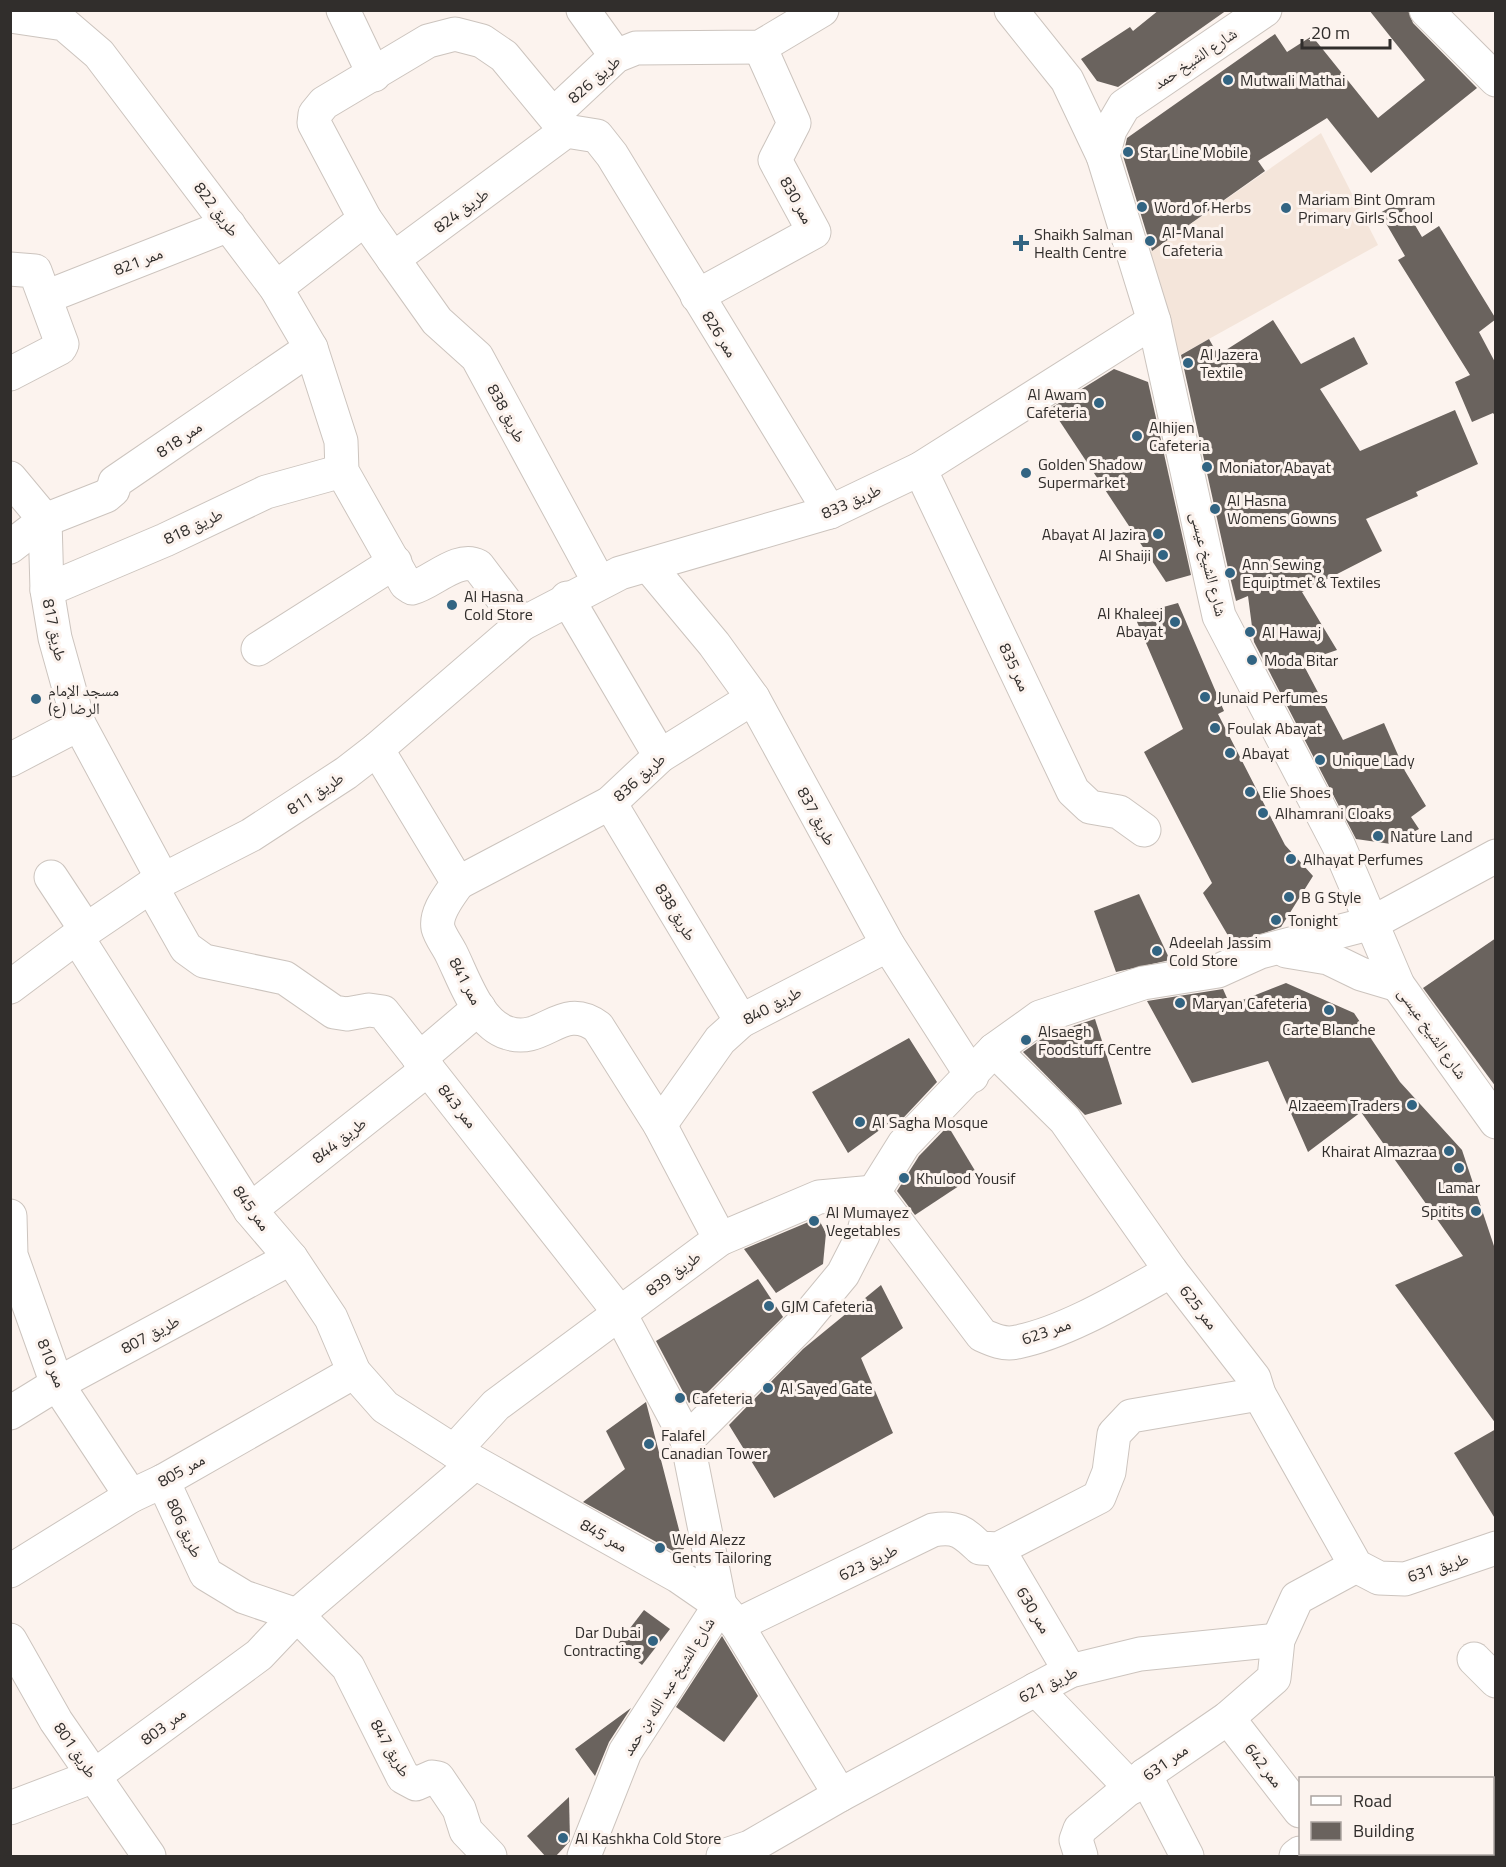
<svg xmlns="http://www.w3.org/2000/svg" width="1506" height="1867" font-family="'Titillium Web','Noto Naskh Arabic',sans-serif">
<rect width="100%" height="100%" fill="#fcf3ee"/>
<!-- built -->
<polygon fill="#f4e5da" points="1321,133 1378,245 1180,355 1146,255"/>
<!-- building -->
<g fill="#6a635e">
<polygon points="1159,10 1227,10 1118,87 1097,81 1081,59 1130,27 1133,31"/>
<polygon points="1369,10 1408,10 1413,23 1477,88 1371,173 1327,118 1258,161 1265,171 1152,251 1123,156 1127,138 1275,34 1287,52 1312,36 1378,118 1425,80"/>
<polygon points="1401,201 1422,237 1439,226 1496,319 1479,332 1496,364 1496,417 1493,413 1472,422 1455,382 1470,375 1398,260 1405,256 1380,213"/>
<polygon points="1273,320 1301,364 1354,337 1368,364 1320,389 1360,451 1455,410 1478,464 1416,492 1418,496 1366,519 1382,551 1302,592 1337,650 1302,662 1343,740 1384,723 1405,771 1426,806 1411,817 1419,829 1391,844 1356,839 1254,642 1248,596 1236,601 1229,573 1181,355 1209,339 1218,355"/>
<polygon points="1114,369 1148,382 1191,575 1166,582 1051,408"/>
<polygon points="1178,603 1224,711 1218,714 1285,845 1313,876 1281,927 1233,944 1203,893 1212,883 1144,752 1183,729 1134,615"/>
<polygon points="1139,894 1170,960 1116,972 1094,911"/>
<polygon points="1496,938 1496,1087 1423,988"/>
<polygon points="1286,983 1354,1013 1400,1082 1462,1150 1496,1252 1496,1424 1395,1285 1463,1256 1361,1112 1308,1152 1268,1061 1192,1083 1147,1001 1223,989 1230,1005"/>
<polygon points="1095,1019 1122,1104 1085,1115 1023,1052 1049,1034"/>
<polygon points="909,1038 937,1082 892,1130 892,1121 848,1153 812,1092"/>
<polygon points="948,1126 977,1174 915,1215 897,1191 919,1156"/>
<polygon points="818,1218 826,1233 823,1264 776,1293 744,1249"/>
<polygon points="758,1279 783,1317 708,1392 689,1403 656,1341"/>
<polygon points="881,1285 903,1328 861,1358 893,1433 774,1498 729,1425 803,1349"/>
<polygon points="646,1402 684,1549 673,1551 583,1502 625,1469 606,1431"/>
<polygon points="1496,1429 1496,1520 1454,1453"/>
<polygon points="644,1610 670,1629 642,1665 617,1645"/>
<polygon points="722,1636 758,1696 724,1742 676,1707"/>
<polygon points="631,1708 609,1742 595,1776 575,1749"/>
<polygon points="569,1797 570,1841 555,1857 546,1857 527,1836"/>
</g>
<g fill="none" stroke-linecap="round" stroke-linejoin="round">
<defs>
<g id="minor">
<polyline points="343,10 374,75"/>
<polyline points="583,10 616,56"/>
<polyline points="1011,10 1067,80 1103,156 1154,321 1219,616 1338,844 1398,985 1496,1122"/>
<polyline points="1426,10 1496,80"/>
<path d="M 10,16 L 64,24 L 99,54 L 276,288 L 311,348 L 341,441 L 342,471 L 406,584 L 412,588 C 432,583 458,555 478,566 L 522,624"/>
<polyline points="554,114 616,56 636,48 760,47 822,10"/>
<polyline points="566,131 504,56 482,41 455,34 428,41 324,103 315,114 314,123 365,219 393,259 566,131 597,136 612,155 830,512"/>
<polyline points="1103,156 1110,130 1124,106 1265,10"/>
<polyline points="393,259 437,321 477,357 599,582"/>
<polyline points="10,269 35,271 62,344 60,348 10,374"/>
<polyline points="276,288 365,219"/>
<polyline points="697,296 814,232 775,160 794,123 760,47"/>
<polyline points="46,297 229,225"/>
<polyline points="920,469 1073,791 1090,807 1119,812 1144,830"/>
<polyline points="10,478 45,520 47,590 55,638 79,724 163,880"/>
<polyline points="10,547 45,520 106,496 113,490 115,482 311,348"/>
<polyline points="649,566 714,644 753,698 888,945 972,1076"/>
<polyline points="47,590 165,540 266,492 342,471"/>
<polyline points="567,598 660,756"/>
<polyline points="258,649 395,562"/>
<path d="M 377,749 L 458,883 C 450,895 435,912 438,928 C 440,936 447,945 451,953 C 464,979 478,1024 508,1033 C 544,1045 562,1000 598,1027 L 660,1125 L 720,1239"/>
<polyline points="10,760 79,724"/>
<polyline points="610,803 741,1021"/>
<polyline points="51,877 86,930"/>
<polyline points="458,883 610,803 660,756 753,698"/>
<polyline points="151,886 186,948 204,961 285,978 334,1012 347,1014 369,1010 383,1012 619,1312 687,1440"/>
<polyline points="77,937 250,1210 291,1258 331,1318 354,1372 385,1407 454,1451"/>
<polyline points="1286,951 1328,958 1361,974 1398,985"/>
<polyline points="10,987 86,930 151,886 251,835 346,773 377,749 522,624 620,573 830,512 920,469 1154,321"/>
<polyline points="994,1050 1065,1120 1171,1271 1254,1378 1259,1394 1356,1566 1379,1578 1405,1579 1496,1548"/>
<polyline points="419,1059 479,1008"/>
<polyline points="660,1125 720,1040 741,1021 888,945"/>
<polyline points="250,1210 428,1069"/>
<polyline points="10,1216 11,1255 57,1384 131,1496"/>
<polyline points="10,1413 57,1384 291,1258"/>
<polyline points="163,1481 206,1574 244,1597 297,1615 348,1667 403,1777 416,1784 432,1777 438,1778 459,1809 466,1831 490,1856"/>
<polyline points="998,1549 1070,1671"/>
<polyline points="10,1571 131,1496 163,1481 354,1372"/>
<path d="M 737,1625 L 933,1530 C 957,1526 963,1532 980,1548 L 998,1549 L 1099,1497 L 1109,1472 L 1114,1434 L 1131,1416 L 1259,1394"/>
<polyline points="10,1640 56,1721 149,1856"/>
<polyline points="1474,1659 1496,1681"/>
<polyline points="1036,1689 1131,1788"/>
<polyline points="1228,1718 1300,1811"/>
<polyline points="1145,1775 1187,1856"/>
<path d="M 840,1795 L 737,1625 L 720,1605 L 678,1576 L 454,1451 L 496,1405 L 720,1239 L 819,1197 L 874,1192 L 982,1335 C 993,1340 1004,1345 1017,1342 C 1067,1332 1126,1296 1171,1271"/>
<polyline points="10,1808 94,1776 259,1655 297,1615 475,1463"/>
<polyline points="1338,1854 1341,1856"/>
<polyline points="584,1856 625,1752 720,1605 687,1440 800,1326 843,1274 863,1235 874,1192 904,1144 994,1050 1040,1017 1143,983 1218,971 1260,952 1372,923 1496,856"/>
<polyline points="723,1856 750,1847 840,1795 1070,1671 1140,1654 1278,1640"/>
<polyline points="1081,1856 1076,1840 1080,1829 1145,1775 1228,1718 1274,1678 1278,1640 1297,1598 1356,1566"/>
<polyline points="1296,1856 1300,1853"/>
</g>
</defs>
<!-- minor casing -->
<use href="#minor" stroke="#ccc4be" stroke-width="35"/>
<!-- minor -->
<use href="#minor" stroke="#fff" stroke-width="33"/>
</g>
<!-- markers -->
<g fill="#326482" stroke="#fcf3ee" stroke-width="2">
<circle cx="1228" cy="80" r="6"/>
<circle cx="1128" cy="152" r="6"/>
<circle cx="1142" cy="207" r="6"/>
<circle cx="1286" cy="208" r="6"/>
<circle cx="1150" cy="241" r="6"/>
<path d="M1018 234h6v6h6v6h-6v6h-6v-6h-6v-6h6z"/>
<circle cx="1188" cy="363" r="6"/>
<circle cx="1099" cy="403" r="6"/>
<circle cx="1137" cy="436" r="6"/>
<circle cx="1207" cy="467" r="6"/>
<circle cx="1026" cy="473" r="6"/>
<circle cx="1215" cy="509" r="6"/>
<circle cx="1158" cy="534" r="6"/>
<circle cx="1163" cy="555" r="6"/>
<circle cx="1230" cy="573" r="6"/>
<circle cx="452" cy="605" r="6"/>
<circle cx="1175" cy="622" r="6"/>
<circle cx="1250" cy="632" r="6"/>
<circle cx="1252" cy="660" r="6"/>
<circle cx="1205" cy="697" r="6"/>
<circle cx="36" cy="699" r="6"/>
<circle cx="1215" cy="728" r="6"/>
<circle cx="1230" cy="753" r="6"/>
<circle cx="1320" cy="760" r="6"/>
<circle cx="1250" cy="792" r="6"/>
<circle cx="1263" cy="813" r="6"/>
<circle cx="1378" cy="836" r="6"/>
<circle cx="1291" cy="859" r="6"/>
<circle cx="1289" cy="897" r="6"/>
<circle cx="1276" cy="920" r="6"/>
<circle cx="1157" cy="951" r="6"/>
<circle cx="1180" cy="1003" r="6"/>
<circle cx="1329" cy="1010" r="6"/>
<circle cx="1026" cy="1040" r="6"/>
<circle cx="1412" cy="1105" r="6"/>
<circle cx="860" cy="1122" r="6"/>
<circle cx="1449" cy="1151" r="6"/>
<circle cx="1459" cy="1168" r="6"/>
<circle cx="904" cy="1178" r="6"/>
<circle cx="1476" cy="1211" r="6"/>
<circle cx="814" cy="1221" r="6"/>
<circle cx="769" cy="1306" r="6"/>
<circle cx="768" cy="1388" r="6"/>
<circle cx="680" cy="1398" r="6"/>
<circle cx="649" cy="1444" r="6"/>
<circle cx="660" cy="1548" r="6"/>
<circle cx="653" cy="1641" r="6"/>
<circle cx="563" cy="1838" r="6"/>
</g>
<g text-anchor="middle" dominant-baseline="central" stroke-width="6" stroke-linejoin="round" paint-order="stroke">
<!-- street labels -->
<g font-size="16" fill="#312e2c" stroke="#fcf3ee">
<text transform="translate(1195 58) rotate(-34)">شارع الشيخ حمد</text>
<text transform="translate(594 79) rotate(-41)">طريق 826</text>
<text transform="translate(797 200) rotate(61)">ممر 830</text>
<text transform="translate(217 209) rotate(53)">طريق 822</text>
<text transform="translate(461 210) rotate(-36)">طريق 824</text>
<text transform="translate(138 261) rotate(-21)">ممر 821</text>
<text transform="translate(720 334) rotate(58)">ممر 826</text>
<text transform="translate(507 413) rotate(62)">طريق 838</text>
<text transform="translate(179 439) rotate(-34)">ممر 818</text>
<text transform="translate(851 501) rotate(-24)">طريق 833</text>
<text transform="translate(193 526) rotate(-25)">طريق 818</text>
<text transform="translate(1209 564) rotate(76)">شارع الشيخ عيسى</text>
<text transform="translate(55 630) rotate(78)">طريق 817</text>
<text transform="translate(1015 667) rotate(65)">ممر 835</text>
<text transform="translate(639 777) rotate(-42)">طريق 836</text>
<text transform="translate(315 793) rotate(-33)">طريق 811</text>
<text transform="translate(817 816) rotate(62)">طريق 837</text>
<text transform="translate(676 912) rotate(59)">طريق 838</text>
<text transform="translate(466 981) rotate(62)">ممر 841</text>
<text transform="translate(772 1005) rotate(-28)">طريق 840</text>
<text transform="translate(1433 1033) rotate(55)">شارع الشيخ عيسى</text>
<text transform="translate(458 1106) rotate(51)">ممر 843</text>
<text transform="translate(339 1140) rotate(-38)">طريق 844</text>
<text transform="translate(252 1208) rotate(54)">ممر 845</text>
<text transform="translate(673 1273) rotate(-36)">طريق 839</text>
<text transform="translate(1199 1307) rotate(52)">ممر 625</text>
<text transform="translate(1046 1331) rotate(-19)">ممر 623</text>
<text transform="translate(150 1334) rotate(-28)">طريق 807</text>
<text transform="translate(52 1363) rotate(68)">ممر 810</text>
<text transform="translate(181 1470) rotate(-29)">ممر 805</text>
<text transform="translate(185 1528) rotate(65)">طريق 806</text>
<text transform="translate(604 1535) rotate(29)">ممر 845</text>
<text transform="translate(868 1562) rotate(-26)">طريق 623</text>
<text transform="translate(1438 1567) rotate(-18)">طريق 631</text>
<text transform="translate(1034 1610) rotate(59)">ممر 630</text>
<text transform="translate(1048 1684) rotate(-26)">طريق 621</text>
<text transform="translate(668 1686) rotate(-58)">شارع الشيخ عبد الله بن حمد</text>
<text transform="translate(163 1726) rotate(-36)">ممر 803</text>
<text transform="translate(391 1748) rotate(60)">طريق 847</text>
<text transform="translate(76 1750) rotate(56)">طريق 801</text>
<text transform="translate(1165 1762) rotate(-35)">ممر 631</text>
<text transform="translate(1264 1765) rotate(52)">ممر 642</text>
</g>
<!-- poi labels -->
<g font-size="16" fill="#312e2c" stroke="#fcf3ee" text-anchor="start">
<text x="1240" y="80">Mutwali Mathai</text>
<text x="1140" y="152">Star Line Mobile</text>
<text x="1298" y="199">Mariam Bint Omram<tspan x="1298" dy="18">Primary Girls School</tspan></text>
<text x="1154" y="207">Word of Herbs</text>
<text x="1162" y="232">Al-Manal<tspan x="1162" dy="18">Cafeteria</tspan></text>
<text x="1034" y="234">Shaikh Salman<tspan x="1034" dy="18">Health Centre</tspan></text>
<text x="1200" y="354">Al Jazera<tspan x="1200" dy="18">Textile</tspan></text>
<text x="1087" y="394" text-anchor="end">Al Awam<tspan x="1087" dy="18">Cafeteria</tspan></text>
<text x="1149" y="427">Alhijen<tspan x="1149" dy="18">Cafeteria</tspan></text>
<text x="1038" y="464">Golden Shadow<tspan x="1038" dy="18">Supermarket</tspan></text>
<text x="1219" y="467">Moniator Abayat</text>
<text x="1227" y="500">Al Hasna<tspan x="1227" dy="18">Womens Gowns</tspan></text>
<text x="1146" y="534" text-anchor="end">Abayat Al Jazira</text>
<text x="1151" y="555" text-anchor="end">Al Shaiji</text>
<text x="1242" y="564">Ann Sewing<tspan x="1242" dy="18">Equiptmet &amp; Textiles</tspan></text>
<text x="464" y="596">Al Hasna<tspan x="464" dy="18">Cold Store</tspan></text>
<text x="1163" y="613" text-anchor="end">Al Khaleej<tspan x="1163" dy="18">Abayat</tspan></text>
<text x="1262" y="632">Al Hawaj</text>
<text x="1264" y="660">Moda Bitar</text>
<text x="48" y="690">مسجد الإمام<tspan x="48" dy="18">الرضا (ع)</tspan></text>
<text x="1217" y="697">Junaid Perfumes</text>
<text x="1227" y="728">Foulak Abayat</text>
<text x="1242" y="753">Abayat</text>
<text x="1332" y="760">Unique Lady</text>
<text x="1262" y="792">Elie Shoes</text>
<text x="1275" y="813">Alhamrani Cloaks</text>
<text x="1390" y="836">Nature Land</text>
<text x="1303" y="859">Alhayat Perfumes</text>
<text x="1301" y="897">B G Style</text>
<text x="1288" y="920">Tonight</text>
<text x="1169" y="942">Adeelah Jassim<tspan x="1169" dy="18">Cold Store</tspan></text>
<text x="1192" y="1003">Maryan Cafeteria</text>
<text x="1329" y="1029" text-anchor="middle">Carte Blanche</text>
<text x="1038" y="1031">Alsaegh<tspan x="1038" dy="18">Foodstuff Centre</tspan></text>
<text x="1400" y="1105" text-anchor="end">Alzaeem Traders</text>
<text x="872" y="1122">Al Sagha Mosque</text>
<text x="1437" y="1151" text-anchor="end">Khairat Almazraa</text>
<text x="916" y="1178">Khulood Yousif</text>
<text x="1459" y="1187" text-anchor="middle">Lamar</text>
<text x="1464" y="1211" text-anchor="end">Spitits</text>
<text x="826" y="1212">Al Mumayez<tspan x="826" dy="18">Vegetables</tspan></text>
<text x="781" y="1306">GJM Cafeteria</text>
<text x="780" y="1388">Al Sayed Gate</text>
<text x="692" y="1398">Cafeteria</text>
<text x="661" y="1435">Falafel<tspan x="661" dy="18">Canadian Tower</tspan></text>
<text x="672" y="1539">Weld Alezz<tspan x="672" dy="18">Gents Tailoring</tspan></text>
<text x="641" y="1632" text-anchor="end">Dar Dubai<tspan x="641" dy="18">Contracting</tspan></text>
<text x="575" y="1838">Al Kashkha Cold Store</text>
</g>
</g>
<!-- border -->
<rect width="1506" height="1867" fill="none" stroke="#312e2c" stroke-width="24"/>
<!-- legend -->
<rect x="1299" y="1777" width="195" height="78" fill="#fcf3ee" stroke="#aba4a0" stroke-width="1.5"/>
<rect x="1311" y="1796" width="30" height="9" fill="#ffffff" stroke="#aba4a0" stroke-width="1.5"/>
<text x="1353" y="1807" font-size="18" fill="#312e2c">Road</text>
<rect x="1311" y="1822" width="30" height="18" fill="#6a635e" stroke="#aba4a0" stroke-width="1.5"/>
<text x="1353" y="1837" font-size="18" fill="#312e2c">Building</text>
<!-- scale -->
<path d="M1302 39v9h88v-9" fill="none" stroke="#312e2c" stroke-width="3"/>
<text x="1311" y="39" font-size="18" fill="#312e2c" stroke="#fcf3ee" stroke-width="4.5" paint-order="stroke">20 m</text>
</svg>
